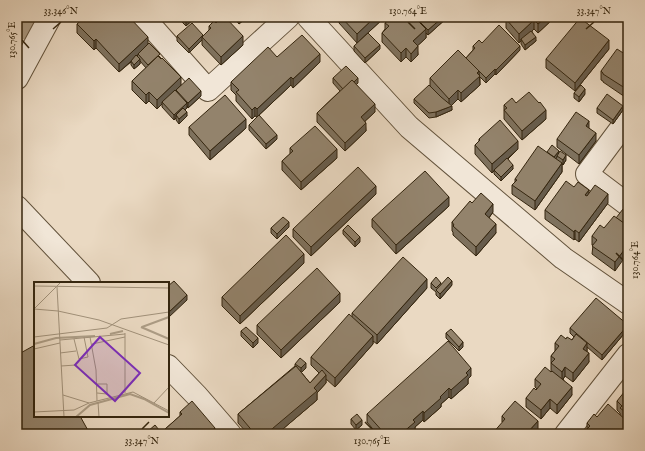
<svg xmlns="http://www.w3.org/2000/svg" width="645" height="451" font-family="'IM FELL English',serif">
<rect width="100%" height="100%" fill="#ead9c2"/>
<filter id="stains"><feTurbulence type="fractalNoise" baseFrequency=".005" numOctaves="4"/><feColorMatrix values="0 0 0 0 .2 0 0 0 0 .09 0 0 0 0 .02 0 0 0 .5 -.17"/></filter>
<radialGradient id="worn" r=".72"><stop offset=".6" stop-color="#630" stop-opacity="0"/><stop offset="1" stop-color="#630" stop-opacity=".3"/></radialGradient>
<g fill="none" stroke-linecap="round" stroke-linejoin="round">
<!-- river -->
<polyline stroke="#ac9c85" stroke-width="39" points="17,21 19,17"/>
<defs>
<g id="minor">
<polyline points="143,17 208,90 288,17"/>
<polyline points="308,17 409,127 563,258 628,303"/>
<polyline points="17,78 50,17"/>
<polyline points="628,119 587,174 628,205"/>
<polyline points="17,207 89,283"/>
<polyline points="168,366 197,396 230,434"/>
<polyline points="566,434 628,355"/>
</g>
</defs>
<!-- minor casing -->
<use href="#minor" stroke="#62523b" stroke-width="24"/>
<!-- minor -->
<use href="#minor" stroke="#f1e6d7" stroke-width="22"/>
</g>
<!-- wall -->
<g fill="#7e715d" stroke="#34250e">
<polygon points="96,17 99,21 148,44 160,57 181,85 201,96 188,108 187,106 187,108 185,109 187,116 179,124 176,120 176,118 174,120 162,107 162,104 157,109 149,101 146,104 132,90 132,81 146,68 140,61 140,64 134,69 131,65 131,62 119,72 96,48 94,50 77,33 77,24"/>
<polygon points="155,17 163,17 159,21"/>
<polygon points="177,17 196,17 186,26"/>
<polygon points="233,17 247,17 239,24"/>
<polygon points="339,17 385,17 357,43 339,23"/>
<polygon points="397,17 448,17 428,35 426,33 426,38 417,46 418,55 411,62 406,57 401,62 382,42 382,33 385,29 385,23 395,20 397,18"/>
<polygon points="555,17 538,33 534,29 532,31 536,41 525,50 521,44 521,41 519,43 506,28 506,19"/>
<polygon points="209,26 243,45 221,65 202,45 202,40 189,53 177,41 177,36 203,36 209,30"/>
<polygon points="628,33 628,45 624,41 624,36"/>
<polygon points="482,43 520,50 496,75 495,74 486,83 480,77 480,85 461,102 458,99 451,106 452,110 436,117 429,118 414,103 414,99 430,86 430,78 466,58 473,50 473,46"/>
<polygon points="354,46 380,49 365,63 354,51"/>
<polygon points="609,49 575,91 546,68 546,59"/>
<polygon points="628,56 628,99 603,82 603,81 601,80 601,71"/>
<polygon points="277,57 320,62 293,88 291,85 257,117 255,116 252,119 236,101 236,95 231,90 231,82"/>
<polygon points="333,78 358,83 356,84 375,112 365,121 366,131 345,151 317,122 317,113 340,91 333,83"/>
<polygon points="574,93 585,94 579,102 574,98"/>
<polygon points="516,103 546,119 522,140 504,119 504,105"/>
<polygon points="597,108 623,110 613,124 597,113"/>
<polygon points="249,125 277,139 266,149 249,130"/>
<polygon points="189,127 246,128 210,160 189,135"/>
<polygon points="589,128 596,141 579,164 557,147 557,139"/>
<polygon points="479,139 518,149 508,159 513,169 501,181 494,174 494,171 492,173 475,154 475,145 479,142"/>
<polygon points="290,148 337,158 301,190 282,170 282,161 290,154"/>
<polygon points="547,152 559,154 566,160 563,165 562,164 562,172 535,210 512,194 512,185 515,182 515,179"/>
<polygon points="574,187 608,203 579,242 575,239 574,240 545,219 545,210"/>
<polygon points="376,194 311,256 293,237 293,229"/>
<polygon points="472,203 493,212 489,218 496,233 476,256 453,235 453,232 452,231 452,222"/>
<polygon points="449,206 396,254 372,227 372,219"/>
<polygon points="616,218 615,271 592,254 593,245 592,245 592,236 604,228"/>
<polygon points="289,227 277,239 271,233 271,228"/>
<polygon points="343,230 360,242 355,247 343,234"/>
<polygon points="304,263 240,324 222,306 222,297"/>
<polygon points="431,283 441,284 452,285 440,299 436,295 436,292 431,288"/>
<polygon points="427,288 377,344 373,341 373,344 335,387 326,379 326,383 317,393 317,400 277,434 248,434 238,423 238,414 295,366 295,364 306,368 301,372 310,383 319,373 311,365 311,357 352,317 352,313"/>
<polygon points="340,302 281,358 257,334 257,325"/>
<polygon points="628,325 628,329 602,360 587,347 587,352 589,362 573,382 565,376 563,379 572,395 557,414 550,408 541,419 526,407 526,398 537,389 535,387 535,379 551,372 551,356 555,351 555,343 566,339 572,340 574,337 570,333 570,328"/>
<polygon points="241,331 258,343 253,348 241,336"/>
<polygon points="446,333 463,347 459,351 446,338"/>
<polygon points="471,376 468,379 468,384 451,399 449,397 441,404 441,407 424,422 423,420 415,427 415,430 411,434 377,434 367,422 367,414"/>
<polygon points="628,394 628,434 583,434 587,430 587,423 597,417 620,415 620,413 617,410 617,401"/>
<polygon points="180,412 215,434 164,434 164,430 180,416"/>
<polygon points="502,416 538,429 502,422"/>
<polygon points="351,419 362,425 356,430 351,424"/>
</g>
<!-- shaded-wall -->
<g fill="#675c4c" stroke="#34250e">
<polygon points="159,17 163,17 159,21"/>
<polygon points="187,17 196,17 186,26 186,18"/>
<polygon points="242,17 247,17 239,24 239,19"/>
<polygon points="375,17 385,17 357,43 357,34"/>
<polygon points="443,17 448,17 428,35 428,30"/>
<polygon points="546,17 555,17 538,33 538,24"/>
<polygon points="534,20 534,29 522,41 521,39 521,41 519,43 519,34"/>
<polygon points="426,29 426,38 413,50 413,41"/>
<polygon points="203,35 202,37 202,40 189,53 189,49"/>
<polygon points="243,36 243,45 221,65 221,57"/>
<polygon points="148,37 148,46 138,54 138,55 119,72 119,64"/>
<polygon points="536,37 536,41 525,50 525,45"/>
<polygon points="96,39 96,48 94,50 94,41"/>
<polygon points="609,40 609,49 575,91 575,83"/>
<polygon points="380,45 380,49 365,63 365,58"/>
<polygon points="418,46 418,55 411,62 411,54"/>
<polygon points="520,46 520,50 496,75 496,70"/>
<polygon points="406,48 406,57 401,62 401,53"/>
<polygon points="320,54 320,62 293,88 293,79"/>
<polygon points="140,59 140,64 134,69 134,65"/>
<polygon points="495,69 495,74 486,83 486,78"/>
<polygon points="479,71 480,85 461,102 461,93"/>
<polygon points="181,77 181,85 163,103 162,102 162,104 157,109 157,100"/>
<polygon points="291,77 291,85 257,117 257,109"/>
<polygon points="358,78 358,83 344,95 344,90"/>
<polygon points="585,89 585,94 579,102 579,97"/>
<polygon points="458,90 458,99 451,106 452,106 452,110 436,117 436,112 449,107 449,99"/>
<polygon points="201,91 201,96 188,108 188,103"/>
<polygon points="149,92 149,101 146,104 146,95"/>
<polygon points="187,103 187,108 177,117 176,115 176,118 174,120 174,115"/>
<polygon points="375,104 375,112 361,125 361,117"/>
<polygon points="623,106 623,110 613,124 613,120"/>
<polygon points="255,107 255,116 252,119 252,110"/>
<polygon points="546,110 546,119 522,140 522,131"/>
<polygon points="187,112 187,116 179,124 179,119"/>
<polygon points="246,119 246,128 210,160 210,151"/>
<polygon points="589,121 589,130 586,126"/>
<polygon points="366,123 366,131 345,151 345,143"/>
<polygon points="596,133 596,141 579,164 579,155"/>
<polygon points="277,135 277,139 266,149 266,144"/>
<polygon points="518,141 518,149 495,170 494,170 494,171 492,173 492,164"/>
<polygon points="337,149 337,158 301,190 301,182"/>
<polygon points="559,151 559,155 557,156 557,157 554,162 554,157"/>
<polygon points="566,155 566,160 563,165 563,160"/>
<polygon points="562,163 562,172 535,210 535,201"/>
<polygon points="513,165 513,169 501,181 501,177"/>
<polygon points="376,186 376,194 311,256 311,247"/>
<polygon points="589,190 589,199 585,195"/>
<polygon points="608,194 608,203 579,242 579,233"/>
<polygon points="449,197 449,206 396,254 396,245"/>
<polygon points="493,204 493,212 485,223 485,214"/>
<polygon points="289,222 289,227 277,239 277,234"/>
<polygon points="496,224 496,233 476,256 476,247"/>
<polygon points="575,230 575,239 574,240 574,232"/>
<polygon points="360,237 360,242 355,247 355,242"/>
<polygon points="628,245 628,253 615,271 615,262"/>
<polygon points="304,254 304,263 240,324 240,316"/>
<polygon points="427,279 427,288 377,344 377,335"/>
<polygon points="452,281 452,285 440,299 440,294"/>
<polygon points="340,293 340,302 281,358 281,350"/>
<polygon points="187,295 187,300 169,317 169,312"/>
<polygon points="628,325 628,329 602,360 602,355"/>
<polygon points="373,336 373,344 335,387 335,378"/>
<polygon points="258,338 258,343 253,348 253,343"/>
<polygon points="463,342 463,347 459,351 459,347"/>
<polygon points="587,343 587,352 583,349"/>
<polygon points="589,353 589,362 573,382 573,373"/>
<polygon points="306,363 306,368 301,373 301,368"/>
<polygon points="565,367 565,376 562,381 562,372"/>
<polygon points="471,368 471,376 468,379 468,384 451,399 451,390 466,373"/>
<polygon points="326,375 326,383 317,393 317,400 277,434 266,434 314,388"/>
<polygon points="572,387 572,395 557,414 557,405"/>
<polygon points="449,388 449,397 441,404 441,407 424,422 424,413"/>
<polygon points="550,399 550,408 541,419 541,410"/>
<polygon points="423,411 423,420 415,427 415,430 411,434 401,434 413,420"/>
<polygon points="362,420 362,425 356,430 356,425"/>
<polygon points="538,421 538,429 534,434 526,434"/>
<polygon points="215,428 215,434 208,434"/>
<polygon points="159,430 159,434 155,434"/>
</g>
<!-- building -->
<g fill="#93836c" stroke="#34250e">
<polygon points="85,17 96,17 99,21 104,17 129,17 148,37 119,64 96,39 94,41 77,24"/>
<polygon points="222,17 225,17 243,36 221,57 202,37 211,28 209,26 214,21 216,23"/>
<polygon points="237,17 242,17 239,19"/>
<polygon points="341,17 375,17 357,34"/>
<polygon points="392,17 395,20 398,17 414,17 426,29 413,41 418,46 411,54 406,48 401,53 382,33 389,26 385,23"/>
<polygon points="415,17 443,17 428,30"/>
<polygon points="508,17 546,17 538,24 534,20 519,34 506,19"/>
<polygon points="580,18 609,40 575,83 546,59"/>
<polygon points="192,23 203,35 189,49 177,36"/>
<polygon points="499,25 520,46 496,70 495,69 486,78 466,58 475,48 473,46 479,40 482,43"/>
<polygon points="531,31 536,37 525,45 521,39"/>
<polygon points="368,33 380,45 365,58 354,46"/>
<polygon points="628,33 628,40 624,36"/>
<polygon points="302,35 320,54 293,79 291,77 257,109 255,107 252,110 236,92 239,90 231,82 268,47 277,57"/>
<polygon points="149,43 160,54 148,65 138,54"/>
<polygon points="617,49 628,56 628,90 603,74 603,73 601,71"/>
<polygon points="458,50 479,71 477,73 480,76 461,93 458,90 449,99 430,78"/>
<polygon points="136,55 140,59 134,65 131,61"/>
<polygon points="158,56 161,59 162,58 181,77 157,100 149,92 146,95 132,81"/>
<polygon points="346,66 358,78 354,82 352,80 343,89 333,78"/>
<polygon points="189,78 201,91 188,103 176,90"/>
<polygon points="352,80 375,104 361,117 366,123 345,143 317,113"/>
<polygon points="429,85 441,97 452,106 436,112 429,113 414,99"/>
<polygon points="581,85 585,89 579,97 574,93"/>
<polygon points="175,90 187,103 174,115 162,102"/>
<polygon points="529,92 539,103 540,102 546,110 522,131 504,110 507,108 504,105 512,98 516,103"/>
<polygon points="607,94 623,106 613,120 597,108"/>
<polygon points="225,95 246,119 210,151 189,127"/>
<polygon points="183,108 187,112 179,119 176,115"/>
<polygon points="576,112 589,121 586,126 596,133 579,155 557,139"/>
<polygon points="259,115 277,135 266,144 249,125"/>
<polygon points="500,120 518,141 492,164 475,145 480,140 479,139"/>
<polygon points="315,126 337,149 301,182 282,161 293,151 290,148"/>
<polygon points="552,145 559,151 554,157 547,152"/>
<polygon points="538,146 562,163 535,201 512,185 517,180 515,179"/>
<polygon points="560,151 566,155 563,160 557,156"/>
<polygon points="507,158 513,165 501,177 494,170"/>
<polygon points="358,167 376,186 311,247 293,229"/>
<polygon points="425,171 449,197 396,245 372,219"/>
<polygon points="566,181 574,187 578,182 589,190 585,195 587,196 595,185 608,194 579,233 575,230 574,232 545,210"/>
<polygon points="481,193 493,204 485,214 496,224 476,247 453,226 454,225 452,222 470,201 472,203"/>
<polygon points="623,209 628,212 628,226 616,218"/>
<polygon points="614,216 628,226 628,245 615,262 592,246 597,240 592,236 600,225 604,228"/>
<polygon points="283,217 289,222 277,234 271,228"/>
<polygon points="348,225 360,237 355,242 343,230"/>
<polygon points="286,235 304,254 240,316 222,297"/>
<polygon points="403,257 427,279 377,335 352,313"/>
<polygon points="317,268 340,293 281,350 257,325"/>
<polygon points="436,277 441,283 436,288 431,283"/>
<polygon points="448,277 452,281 440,294 436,290"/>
<polygon points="174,281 187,295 169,312 168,311 168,286"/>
<polygon points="596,298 628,325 602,355 570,328"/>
<polygon points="349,314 373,336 335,378 311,357"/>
<polygon points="246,327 258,338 253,343 241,331"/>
<polygon points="451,329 463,342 459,347 446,333"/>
<polygon points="576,334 587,343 583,349 589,353 573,373 565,367 562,372 551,363 555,359 551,356 559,346 555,343 561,335 566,339 567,337 572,340"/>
<polygon points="448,341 471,368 466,373 468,375 451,390 449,388 440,397 441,398 424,413 423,411 413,420 415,422 401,434 385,434 367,414"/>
<polygon points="35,345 35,416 80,416 90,434 17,434 17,355"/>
<polygon points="300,358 306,363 301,368 295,364"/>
<polygon points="296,366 310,383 322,370 326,375 314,388 317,391 266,434 255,434 238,414"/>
<polygon points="545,367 551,372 552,371 572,387 557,405 550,399 541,410 526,398 534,388 536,390 541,384 535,379"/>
<polygon points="625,391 628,394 628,414 620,408 622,406 617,401"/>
<polygon points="192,401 215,428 208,434 167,434 164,430 182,414 180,412"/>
<polygon points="515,401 538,421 526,434 492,434 505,419 502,416"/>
<polygon points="608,404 628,422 628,431 625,434 584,434 583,433 590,426 587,423 594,414 597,417"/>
<polygon points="357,414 362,420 356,425 351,419"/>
<polygon points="155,425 159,430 155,434 149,434 147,432"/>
</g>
<!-- ticks -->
<path fill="none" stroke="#34250e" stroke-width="1.5" d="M 408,22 L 415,29M 53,29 L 61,22M 586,29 L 594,22M 22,40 L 29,48M 616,253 L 623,260M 365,422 L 372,429M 142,429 L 149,422"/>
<!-- overview -->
<g transform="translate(34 282)">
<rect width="135" height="135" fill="#ead9c2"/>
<path fill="none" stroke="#ac9c85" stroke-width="2" d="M 107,45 L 135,57M 108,45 L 135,35M 76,52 L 89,49M 0,62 L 22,56 L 61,54M 42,135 L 56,123 L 96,112 L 110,117 L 135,131"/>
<path fill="none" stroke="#a1917a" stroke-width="1" d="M 0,4 L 135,6M 23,5 L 30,135M 0,27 L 27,0M 0,27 L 24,29 L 65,38 L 135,63M 91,51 L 91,111M 0,55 L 73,46 L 87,37 L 135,30M 56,55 L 62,88 L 63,119M 40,57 L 45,77 L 54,75 L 50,55M 26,58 L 91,52M 58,62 L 91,55M 0,67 L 26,61M 26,71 L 42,69M 27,84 L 42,83M 62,102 L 73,102 L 73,112 L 63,111M 29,113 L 55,121 L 99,110 L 135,129M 64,120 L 65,135M 120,121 L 135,105M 0,130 L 40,128 L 55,121"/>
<path fill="#7b2cbf" fill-opacity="0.15" stroke="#7b2cbf" stroke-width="2" d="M 66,55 L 106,91 L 81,119 L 41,83 Z"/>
<rect width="135" height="135" fill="none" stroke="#34250e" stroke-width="2"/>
</g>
<!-- margin -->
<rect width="645" height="451" fill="none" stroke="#ead9c2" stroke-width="44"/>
<rect x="22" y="22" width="601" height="407" fill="none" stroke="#34250e" stroke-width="1.5"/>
<g font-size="10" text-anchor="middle" fill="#34250e">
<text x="61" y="14">33.346°N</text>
<text x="408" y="14">130.764°E</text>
<text x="594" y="14">33.347°N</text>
<text transform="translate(11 40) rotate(-90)" y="4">130.765°E</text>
<text transform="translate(634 260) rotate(-90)" y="4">130.764°E</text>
<text x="142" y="444">33.347°N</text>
<text x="372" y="444">130.765°E</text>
</g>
<rect width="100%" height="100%" filter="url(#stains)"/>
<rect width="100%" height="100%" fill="url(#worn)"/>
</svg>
